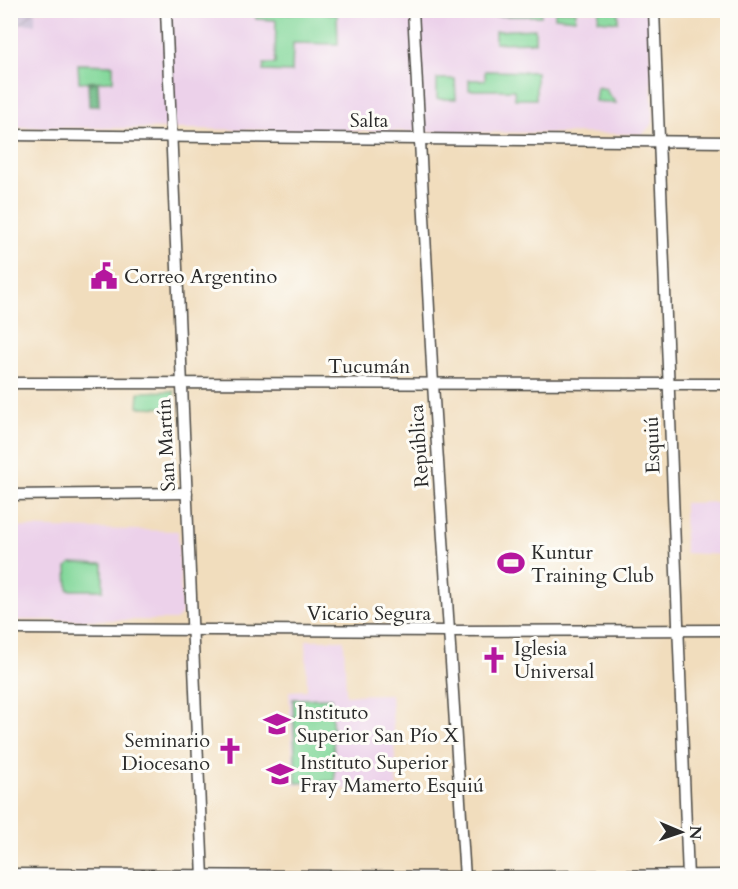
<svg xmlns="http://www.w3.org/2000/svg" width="738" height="889" font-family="Cardo,serif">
<defs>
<pattern id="industrial-furrows" width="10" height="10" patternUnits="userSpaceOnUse" patternTransform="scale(1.5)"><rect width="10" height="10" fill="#cbbfd5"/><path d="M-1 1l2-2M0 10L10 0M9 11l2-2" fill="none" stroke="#aea4b7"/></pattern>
<pattern id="forest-firs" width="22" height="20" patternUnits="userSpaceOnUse" patternTransform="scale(1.5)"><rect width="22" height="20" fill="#6bb883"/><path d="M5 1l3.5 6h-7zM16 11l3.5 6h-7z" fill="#58966b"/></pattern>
</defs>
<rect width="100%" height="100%" fill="#fdfcf7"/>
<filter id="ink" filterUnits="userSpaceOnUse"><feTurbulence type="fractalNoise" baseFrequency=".0167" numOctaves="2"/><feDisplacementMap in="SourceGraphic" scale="12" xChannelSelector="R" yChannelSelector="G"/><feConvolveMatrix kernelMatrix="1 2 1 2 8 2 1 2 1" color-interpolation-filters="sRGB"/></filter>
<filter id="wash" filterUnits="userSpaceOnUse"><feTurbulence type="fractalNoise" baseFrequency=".008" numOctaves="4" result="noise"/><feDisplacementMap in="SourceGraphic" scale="24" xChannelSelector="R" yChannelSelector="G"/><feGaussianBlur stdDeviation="1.35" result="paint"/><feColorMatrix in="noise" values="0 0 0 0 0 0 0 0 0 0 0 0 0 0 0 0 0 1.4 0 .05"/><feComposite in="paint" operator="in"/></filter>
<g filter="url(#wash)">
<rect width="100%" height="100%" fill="#f1ddbd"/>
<!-- built -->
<g fill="#ecd1ea">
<polygon points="11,11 649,11 653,123 643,134 11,127"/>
<polygon points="727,502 727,555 685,553 684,503"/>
<polygon points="11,527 178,531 182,614 176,620 11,620"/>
<polygon points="306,640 344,640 346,695 391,694 397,790 338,789 337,783 294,785 289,691 307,690"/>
</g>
<!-- industrial -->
<polygon fill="url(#industrial-furrows)" points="11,10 35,11 35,24 11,24"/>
<!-- green -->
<g fill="#84d89b" stroke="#588263" stroke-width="1.5">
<polygon points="304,10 324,11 324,13 337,14 338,44 293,43 292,72 263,71 264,64 275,64 276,20 256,19 256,14 303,13"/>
<polygon points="599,10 618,11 618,22 598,20"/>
<rect x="484" y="11" width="57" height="5"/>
<polygon points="555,11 576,11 575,19 555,17"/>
<polygon points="535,29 535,42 495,43 495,31"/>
<polygon points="78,64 113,65 113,81 79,82"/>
<polygon points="485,71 536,72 536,99 515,99 514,90 469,90 469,80 485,80"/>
<polygon points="437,79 455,79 456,99 437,99"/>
<polygon points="597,87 607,89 607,92 616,103 595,101"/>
<polygon points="174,391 174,408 138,407 139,392"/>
<polygon points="71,563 103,564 103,590 68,590 67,567"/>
<polygon points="331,698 335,781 296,783 293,699"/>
</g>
<!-- forest -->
<polygon fill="url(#forest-firs)" stroke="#4b7257" stroke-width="1.5" points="88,82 98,82 99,106 89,106"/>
</g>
<g filter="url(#ink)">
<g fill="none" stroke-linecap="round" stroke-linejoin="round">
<defs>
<g id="minor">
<polyline points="166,10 203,878"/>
<polyline points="413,10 433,384 465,878"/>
<polyline points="654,10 688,878"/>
<polyline points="10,135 728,142"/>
<polyline points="10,383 728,384"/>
<polyline points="10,495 187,493"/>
<polyline points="10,629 449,631 728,630"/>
<polyline points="10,874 465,877 728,875"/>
</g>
</defs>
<!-- minor casing -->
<use href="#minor" stroke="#494641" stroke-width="13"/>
<!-- minor -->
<use href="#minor" stroke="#fff" stroke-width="10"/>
</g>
</g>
<!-- icons -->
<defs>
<symbol id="civic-bare" viewBox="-9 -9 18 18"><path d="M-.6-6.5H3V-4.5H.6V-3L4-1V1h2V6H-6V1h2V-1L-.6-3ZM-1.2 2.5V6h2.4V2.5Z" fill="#b5179e" stroke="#fdfcf7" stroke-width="2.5" paint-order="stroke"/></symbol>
<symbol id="stadium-bare" viewBox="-9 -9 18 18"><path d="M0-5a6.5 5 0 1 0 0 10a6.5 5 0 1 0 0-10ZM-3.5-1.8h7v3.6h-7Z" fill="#b5179e" stroke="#fdfcf7" stroke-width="2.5" paint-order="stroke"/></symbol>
<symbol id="church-bare" viewBox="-9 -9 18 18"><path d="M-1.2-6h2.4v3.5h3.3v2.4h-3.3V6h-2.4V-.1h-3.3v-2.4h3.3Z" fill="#b5179e" stroke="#fdfcf7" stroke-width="2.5" paint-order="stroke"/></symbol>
<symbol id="university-bare" viewBox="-9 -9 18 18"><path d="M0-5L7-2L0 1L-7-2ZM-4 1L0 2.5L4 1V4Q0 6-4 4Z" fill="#b5179e" stroke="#fdfcf7" stroke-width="2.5" paint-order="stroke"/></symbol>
</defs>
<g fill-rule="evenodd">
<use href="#civic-bare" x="85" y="257" width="38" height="38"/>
<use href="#stadium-bare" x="492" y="544" width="38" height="38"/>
<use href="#church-bare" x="475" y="641" width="38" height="38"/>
<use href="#university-bare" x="258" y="705" width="38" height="38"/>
<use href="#church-bare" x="211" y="732" width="38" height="38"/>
<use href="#university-bare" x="261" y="755" width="38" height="38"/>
</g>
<g text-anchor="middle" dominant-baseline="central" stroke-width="6" stroke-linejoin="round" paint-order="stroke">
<!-- street labels -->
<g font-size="20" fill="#2b2b2b" stroke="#fdfcf7">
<text x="369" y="120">Salta</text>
<text x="369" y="366">Tucumán</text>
<text transform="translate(166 445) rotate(-93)">San Martín</text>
<text transform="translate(652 445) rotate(-92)">Esquiú</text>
<text transform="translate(419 446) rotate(-94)">República</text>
<text x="369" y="613">Vicario Segura</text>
</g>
<!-- poi labels -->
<g font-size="20" fill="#2b2b2b" stroke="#fdfcf7" text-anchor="start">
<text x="124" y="276">Correo Argentino</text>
<text x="531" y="552">Kuntur<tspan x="531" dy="23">Training Club</tspan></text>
<text x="514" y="648">Iglesia<tspan x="514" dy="23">Universal</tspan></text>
<text x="297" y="712">Instituto<tspan x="297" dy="23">Superior San Pío X</tspan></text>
<text x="210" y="740" text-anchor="end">Seminario<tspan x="210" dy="23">Diocesano</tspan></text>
<text x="300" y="762">Instituto Superior<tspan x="300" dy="23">Fray Mamerto Esquiú</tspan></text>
</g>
</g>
<!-- margin -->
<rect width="738" height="889" fill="none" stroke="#fdfcf7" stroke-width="36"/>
<!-- north arrow -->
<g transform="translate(681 832) rotate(92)" stroke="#fdfcf7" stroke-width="4.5" paint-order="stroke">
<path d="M0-4.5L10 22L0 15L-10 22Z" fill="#2b2b2b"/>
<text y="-9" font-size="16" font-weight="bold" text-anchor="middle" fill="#2b2b2b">N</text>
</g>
</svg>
